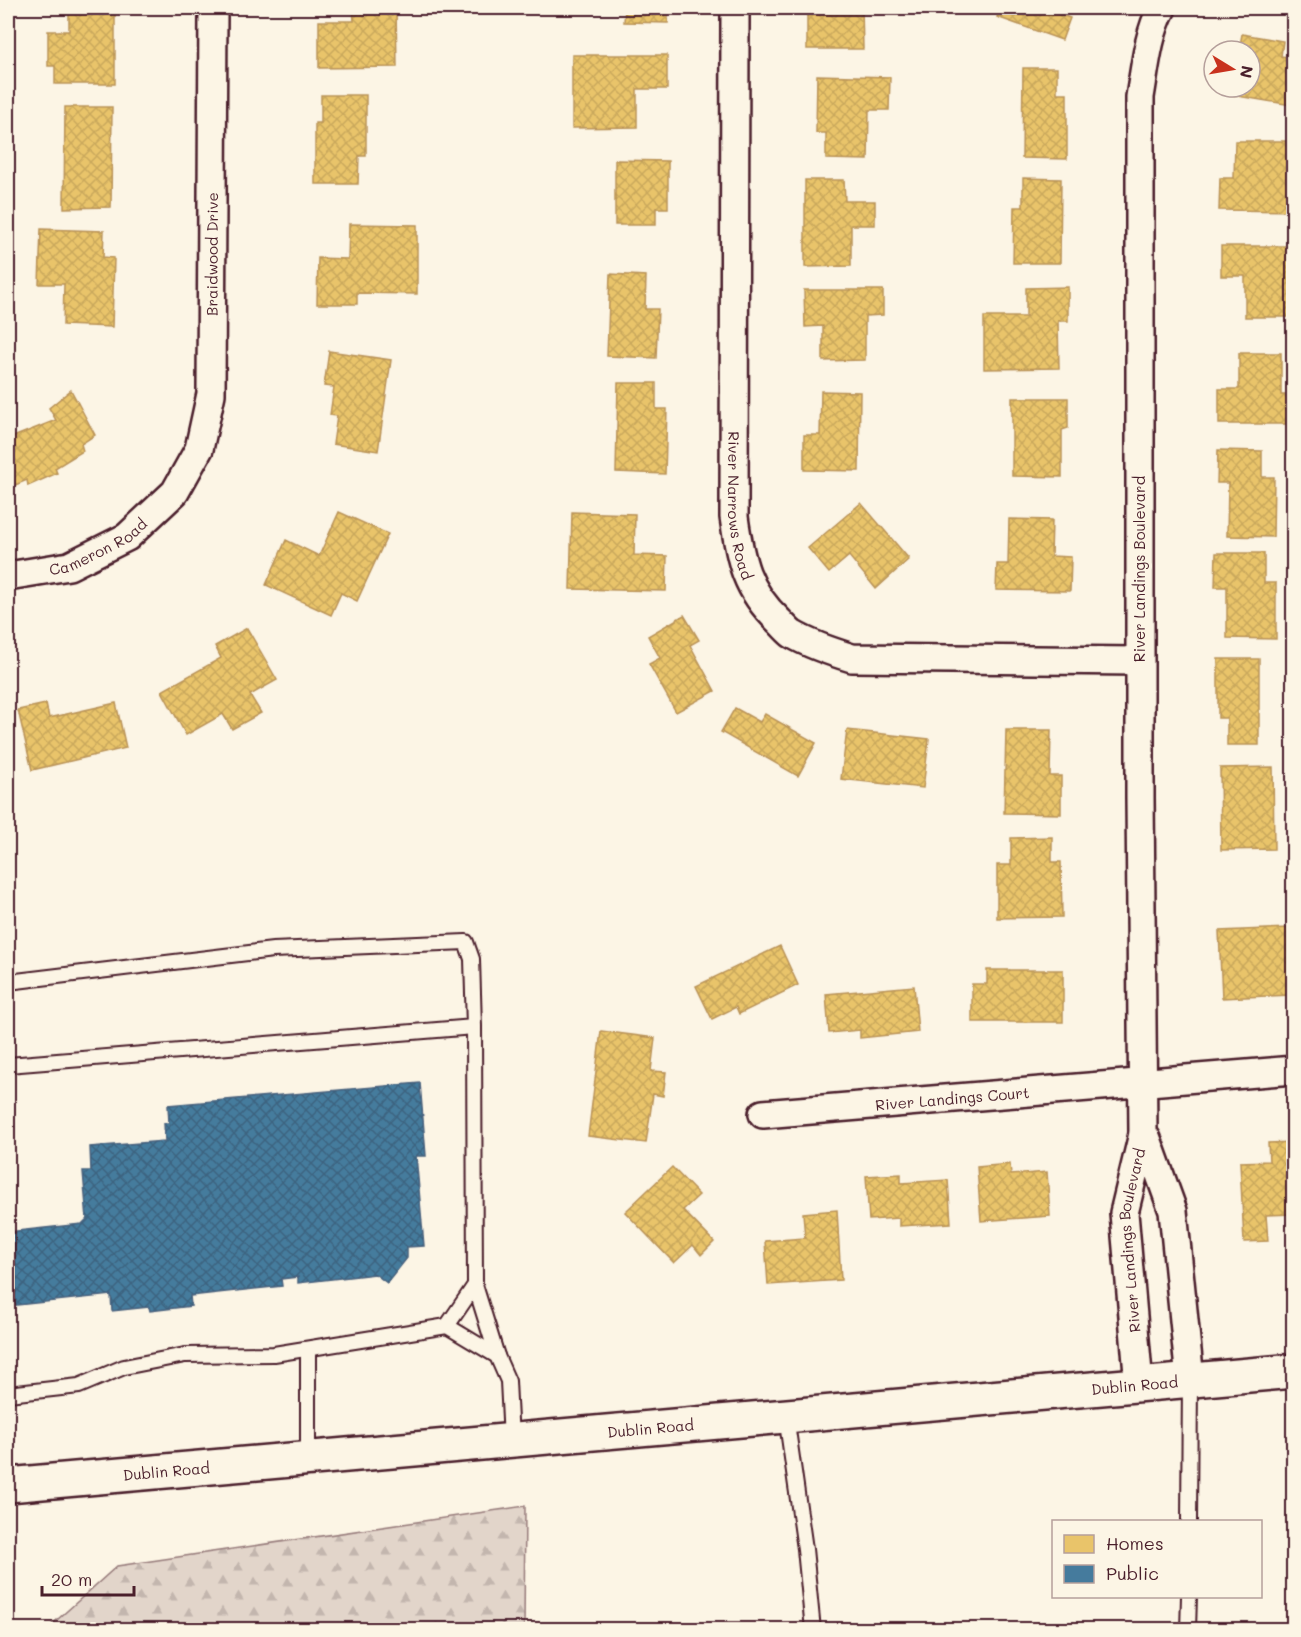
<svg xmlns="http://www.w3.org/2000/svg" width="1301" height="1637" font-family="Mali,sans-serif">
<defs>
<pattern id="forest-firs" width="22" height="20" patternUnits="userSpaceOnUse" patternTransform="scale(1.5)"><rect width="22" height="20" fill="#e2d5ca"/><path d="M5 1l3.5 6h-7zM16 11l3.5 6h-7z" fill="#c3b6ae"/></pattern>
<pattern id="homes-cross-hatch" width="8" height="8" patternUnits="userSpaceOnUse" patternTransform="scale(1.5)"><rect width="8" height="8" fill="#e9c46a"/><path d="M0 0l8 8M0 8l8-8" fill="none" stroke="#c9a85c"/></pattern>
<pattern id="public-cross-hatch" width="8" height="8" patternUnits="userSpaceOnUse" patternTransform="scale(1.5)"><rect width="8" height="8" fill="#457b9d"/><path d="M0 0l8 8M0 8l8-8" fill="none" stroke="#3c6480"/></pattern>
</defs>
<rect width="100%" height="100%" fill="#fcf5e5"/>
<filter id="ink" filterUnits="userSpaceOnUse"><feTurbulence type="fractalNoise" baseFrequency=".0167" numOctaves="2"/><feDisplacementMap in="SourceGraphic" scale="12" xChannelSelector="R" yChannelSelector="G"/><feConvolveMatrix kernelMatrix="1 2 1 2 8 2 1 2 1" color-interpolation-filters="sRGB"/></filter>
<g filter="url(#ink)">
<!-- forest -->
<polygon fill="url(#forest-firs)" stroke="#967a7a" stroke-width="1.5" points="525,1506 524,1629 47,1629 117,1566"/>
<!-- homes -->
<g fill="url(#homes-cross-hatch)" stroke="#b99257" stroke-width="1.5">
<polygon points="69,8 115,8 115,84 55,84 55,66 48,66 48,31 69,31"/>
<polygon points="353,8 396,8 397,67 319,68 319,21 354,21"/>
<polygon points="625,8 668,8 668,23 624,22"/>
<polygon points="807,8 862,8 863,49 807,49"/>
<polygon points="1001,8 1057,8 1055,13 1070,18 1062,40 997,17"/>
<polygon points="1242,34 1283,41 1281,56 1294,58 1294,89 1291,105 1219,93 1220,87 1250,87 1250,51 1239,51"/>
<polygon points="572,55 667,55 667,89 637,89 637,127 572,128"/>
<polygon points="1023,68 1057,68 1057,93 1067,93 1067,159 1022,158"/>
<polygon points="817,75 890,77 889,110 869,110 868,160 826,159 826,133 816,133"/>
<polygon points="321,95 366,95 366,156 359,156 358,184 315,184 315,123 321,123"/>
<polygon points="65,107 112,107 111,207 64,208"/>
<polygon points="1235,141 1294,141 1294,211 1219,210 1220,178 1234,178"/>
<polygon points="615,160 668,161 668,208 656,208 656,225 615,225"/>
<polygon points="1023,178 1061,179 1060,263 1013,263 1014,207 1023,207"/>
<polygon points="805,180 844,180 845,201 875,201 875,225 851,225 851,266 805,267"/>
<polygon points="349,224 417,225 417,294 357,293 357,304 317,304 318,258 348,259"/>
<polygon points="41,229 104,231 103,257 114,258 112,327 63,325 64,284 39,284"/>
<polygon points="1221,246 1290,246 1290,317 1245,317 1245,276 1221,276"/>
<polygon points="610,274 646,276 645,309 658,309 656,358 607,356"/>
<polygon points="1068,287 1068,321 1058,321 1059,368 984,369 984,317 1026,317 1026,288"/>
<polygon points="804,290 883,290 883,315 865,316 865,360 823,361 823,326 805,327"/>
<polygon points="329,351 391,360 378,451 333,444 337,416 330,415 334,387 324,386"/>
<polygon points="1239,353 1281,353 1281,395 1294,395 1294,424 1219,424 1219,389 1239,389"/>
<polygon points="618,383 656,383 656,409 667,409 665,474 616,472"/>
<polygon points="71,390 95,435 81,444 83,451 55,468 57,473 28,486 27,480 8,488 8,439 56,420 49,408"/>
<polygon points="821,391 860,392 859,471 804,470 804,435 820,435"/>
<polygon points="1012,398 1068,398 1068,428 1062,430 1062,477 1012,476"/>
<polygon points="1218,450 1262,451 1262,477 1274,477 1273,537 1227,536 1228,483 1217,483"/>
<polygon points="861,503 909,559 876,589 849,556 829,573 808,548"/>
<polygon points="339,512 388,534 357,601 341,593 331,615 266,585 286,540 319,556"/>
<polygon points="572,512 635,514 634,555 667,556 666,591 570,589"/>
<polygon points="1009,519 1052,520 1051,556 1071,557 1070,591 996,590 997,564 1008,564"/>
<polygon points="1216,553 1264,553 1264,583 1276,583 1276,639 1227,638 1227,587 1215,587"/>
<polygon points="684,615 699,640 690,645 715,691 676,712 649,664 660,658 648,636"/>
<polygon points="247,628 277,680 250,695 261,713 232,729 223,714 186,735 162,691 221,658 215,646"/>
<polygon points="1218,659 1259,659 1259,745 1227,745 1227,718 1218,718"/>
<polygon points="116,703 126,748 32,770 18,710 46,704 49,718"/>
<polygon points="735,708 760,722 765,714 816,743 798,776 721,732"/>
<polygon points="847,730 929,739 923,788 841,779"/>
<polygon points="1006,730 1051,730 1050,776 1061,776 1061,814 1004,813"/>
<polygon points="1273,767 1274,849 1221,850 1220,768"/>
<polygon points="1052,837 1052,862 1061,862 1062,917 997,918 997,865 1011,865 1011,838"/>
<polygon points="1289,928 1292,995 1222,998 1219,931"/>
<polygon points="780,946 798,985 739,1014 736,1007 712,1019 696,986"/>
<polygon points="987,970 1063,970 1063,1022 972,1022 972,984 987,984"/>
<polygon points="914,986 918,1032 860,1038 860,1030 829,1033 826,994"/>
<polygon points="601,1031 655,1038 651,1071 666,1072 663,1096 653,1094 646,1143 588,1136"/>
<polygon points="1294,1142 1294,1214 1266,1215 1268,1241 1244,1242 1240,1162 1269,1161 1268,1143"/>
<polygon points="1010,1164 1011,1175 1047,1172 1050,1216 981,1221 977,1167"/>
<polygon points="672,1167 699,1195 683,1210 714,1242 701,1255 693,1245 674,1263 625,1212"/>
<polygon points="901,1174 901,1183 948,1180 951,1223 899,1226 899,1218 869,1220 866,1176"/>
<polygon points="837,1210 841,1280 768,1285 765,1241 805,1238 803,1213"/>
</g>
<!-- public -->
<polygon fill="url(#public-cross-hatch)" stroke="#465f7b" stroke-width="1.5" points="420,1083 426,1156 416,1156 424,1246 407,1247 407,1258 387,1283 375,1274 298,1283 298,1277 281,1279 282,1286 190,1296 191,1306 150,1311 149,1307 112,1311 111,1295 8,1306 8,1232 82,1224 87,1219 83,1171 91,1171 90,1147 165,1141 164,1123 169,1123 168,1105"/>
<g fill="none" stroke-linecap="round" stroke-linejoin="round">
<defs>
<g id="lane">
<polyline points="8,982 273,950 466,942 472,959 474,1027 475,1285 497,1356"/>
<polyline points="8,1065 474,1027"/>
<polyline points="447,1326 475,1285"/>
<polyline points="308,1349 308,1458"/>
<polyline points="8,1394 79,1386 124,1367 185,1355 274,1354 447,1326 497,1356 508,1381 511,1440"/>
<polyline points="786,1416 805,1549 813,1630"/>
<polyline points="1189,1522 1190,1380"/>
<polyline points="1188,1630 1189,1596"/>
</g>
<g id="street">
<path id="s1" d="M 735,8 L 734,517 C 740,560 746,590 779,621 C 783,625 787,630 792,634 C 811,645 832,652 852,658 L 1139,661"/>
<path id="s2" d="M 8,576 L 69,566 L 127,537 L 175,492 L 199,449 L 211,394 L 213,8"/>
<path id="s3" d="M 763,1114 L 1294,1070"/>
<polyline points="1143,1134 1147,1139 1173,1211 1190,1380"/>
<path id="s4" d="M 1139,1385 L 1124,1213 L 1143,1134 L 1140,797 L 1140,97 C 1145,68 1148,34 1162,8"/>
</g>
<g id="primary">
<path id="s5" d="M 8,1485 L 1294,1371"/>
</g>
</defs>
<!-- lane casing -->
<use href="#lane" stroke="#4a1f2b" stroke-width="18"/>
<!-- street casing -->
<use href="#street" stroke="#4a1f2b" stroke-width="32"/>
<!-- primary casing -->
<use href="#primary" stroke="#4a1f2b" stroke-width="38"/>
<!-- lane -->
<use href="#lane" stroke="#fcf5e5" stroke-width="14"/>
<!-- street -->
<use href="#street" stroke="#fcf5e5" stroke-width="27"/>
<!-- primary -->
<use href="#primary" stroke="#fcf5e5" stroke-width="33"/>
</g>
</g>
<g text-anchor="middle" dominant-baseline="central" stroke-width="6" stroke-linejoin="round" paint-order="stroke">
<!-- street labels -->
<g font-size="15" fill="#4a1f2b" stroke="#fcf5e5">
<text stroke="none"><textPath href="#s2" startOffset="438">Braidwood Drive</textPath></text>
<text stroke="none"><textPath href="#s1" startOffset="498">River Narrows Road</textPath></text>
<text stroke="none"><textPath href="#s2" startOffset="96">Cameron Road</textPath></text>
<text transform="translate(1139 569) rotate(-90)">River Landings Boulevard</text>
<text stroke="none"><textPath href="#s3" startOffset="190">River Landings Court</textPath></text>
<text stroke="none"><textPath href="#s4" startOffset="146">River Landings Boulevard</textPath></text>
<text stroke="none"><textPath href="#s5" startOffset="1131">Dublin Road</textPath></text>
<text stroke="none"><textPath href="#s5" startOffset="645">Dublin Road</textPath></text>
<text stroke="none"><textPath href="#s5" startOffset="159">Dublin Road</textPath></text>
</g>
</g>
<!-- margin -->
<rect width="1301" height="1637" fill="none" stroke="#fcf5e5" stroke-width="30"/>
<rect x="15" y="15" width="1271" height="1607" fill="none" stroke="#4a1f2b" stroke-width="2" filter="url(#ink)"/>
<!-- legend -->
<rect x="1052" y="1520" width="210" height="78" fill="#fcf5e5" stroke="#b59f9b" stroke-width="1.5"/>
<rect x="1064" y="1535" width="30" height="18" fill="#e9c46a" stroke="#b59f9b" stroke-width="1.5"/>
<text x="1106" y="1550" font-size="18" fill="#4a1f2b">Homes</text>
<rect x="1064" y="1565" width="30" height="18" fill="#457b9d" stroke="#b59f9b" stroke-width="1.5"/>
<text x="1106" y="1580" font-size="18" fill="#4a1f2b">Public</text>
<!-- north arrow -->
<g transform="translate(1232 69) rotate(101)"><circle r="28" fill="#fcf5e5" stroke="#b59f9b" stroke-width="1.5"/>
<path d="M0-4.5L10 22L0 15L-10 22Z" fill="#c8321e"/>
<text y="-9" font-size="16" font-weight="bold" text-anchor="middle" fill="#4a1f2b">N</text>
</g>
<!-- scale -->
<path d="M42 1586v9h92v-9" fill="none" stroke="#4a1f2b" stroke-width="3"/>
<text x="51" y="1586" font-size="18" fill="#4a1f2b" stroke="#fcf5e5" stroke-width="4.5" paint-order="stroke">20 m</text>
</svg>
